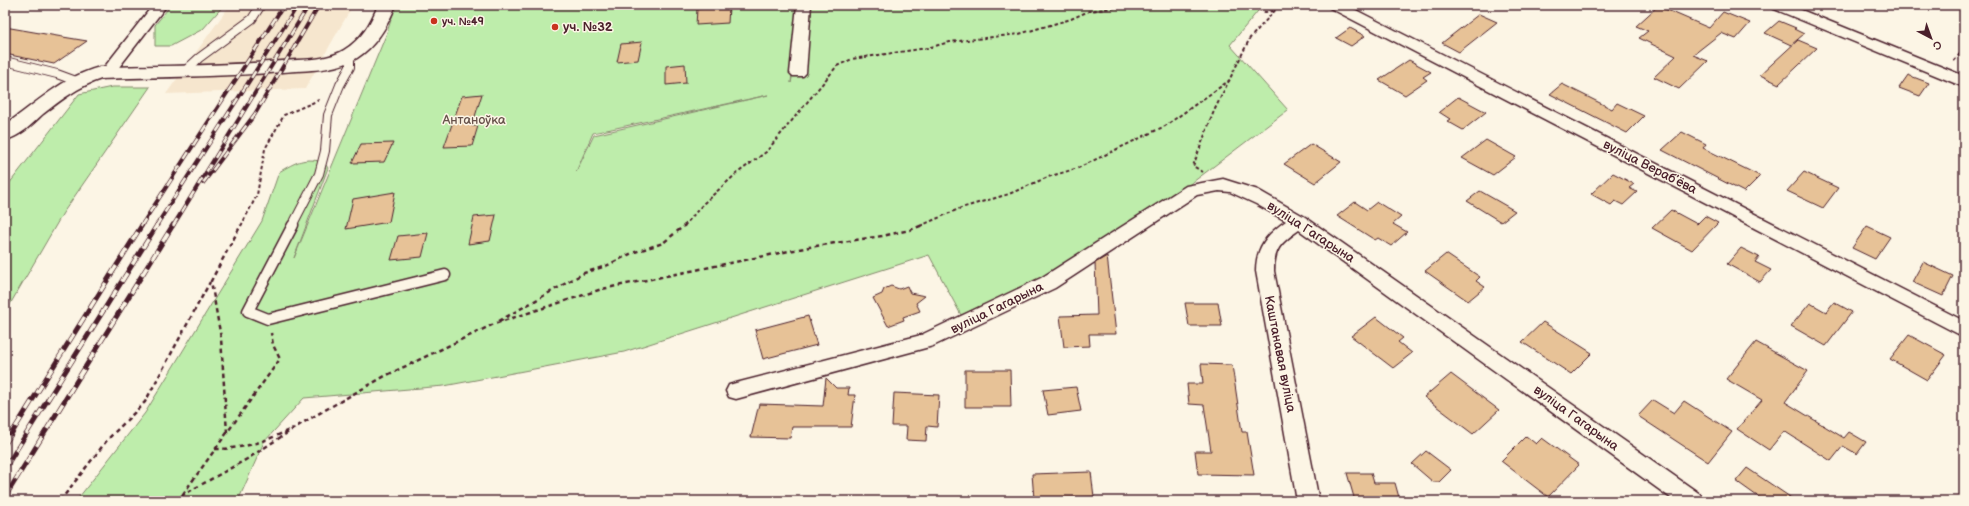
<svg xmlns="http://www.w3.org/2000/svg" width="1969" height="506" font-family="'Balsamiq Sans',sans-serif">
<rect width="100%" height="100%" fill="#fcf5e5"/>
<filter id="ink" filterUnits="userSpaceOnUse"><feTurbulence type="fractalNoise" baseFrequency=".025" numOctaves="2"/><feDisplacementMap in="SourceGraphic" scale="8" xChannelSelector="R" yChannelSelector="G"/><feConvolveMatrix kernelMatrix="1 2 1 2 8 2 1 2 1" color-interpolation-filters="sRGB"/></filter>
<g filter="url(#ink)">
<!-- built -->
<polygon fill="#f6e6ce" points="230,5 353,5 305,89 166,94"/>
<!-- green -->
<g fill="#beedab" stroke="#84866b" fill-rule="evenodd">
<polygon points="171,5 224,5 203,29 171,46 155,46 155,25"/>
<path d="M 396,5 L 798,5 L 791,83 L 807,5 L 1261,5 L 1262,6 L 1230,45 L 1288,110 L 1193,182 L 1044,277 L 961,315 L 929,255 L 624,352 L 444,386 L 304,398 L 264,442 L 238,501 L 76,501 L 145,413 L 262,221 L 279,172 C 296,162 304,157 324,162 L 328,168 L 294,258 L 386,35 ZM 768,95 L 594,135 L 576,172 L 593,133 Z"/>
<polygon points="112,87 150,87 63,213 5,313 5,189 79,94"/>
</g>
<!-- building -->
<g fill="#e7c297" stroke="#4a1f2b">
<polygon points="729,6 728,23 696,25 697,9"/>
<polygon points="1658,6 1709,28 1723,12 1750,23 1736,39 1721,33 1693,55 1708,61 1679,89 1654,77 1676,56 1639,38 1648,31 1636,26"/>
<polygon points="1479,14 1497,22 1459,52 1442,43"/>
<polygon points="1779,21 1796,28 1794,29 1804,34 1791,45 1765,33"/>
<polygon points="5,27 57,36 87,41 54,64 5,54"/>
<polygon points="1350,28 1365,36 1351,46 1336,38"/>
<polygon points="1798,40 1817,48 1779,84 1760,75"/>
<polygon points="642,42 638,60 617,62 621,44"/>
<polygon points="1409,60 1431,72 1423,77 1427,80 1405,95 1379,80"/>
<polygon points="685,64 686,83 666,85 666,66"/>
<polygon points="1908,75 1929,83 1920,96 1899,88"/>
<polygon points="1562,84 1612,109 1617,103 1644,116 1627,133 1550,94"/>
<polygon points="482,94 472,126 478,126 472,146 444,147 462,96"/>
<polygon points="1458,97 1486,112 1463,130 1447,121 1450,119 1439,112"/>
<polygon points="1682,132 1706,144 1703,148 1760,176 1744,192 1662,150"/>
<polygon points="1486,140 1516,157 1493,175 1462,158"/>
<polygon points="393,143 384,162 352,163 361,144"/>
<polygon points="1311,144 1341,162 1315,183 1284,164"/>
<polygon points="1804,172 1838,188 1823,208 1787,191"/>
<polygon points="1613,173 1634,184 1629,188 1637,192 1623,205 1615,201 1611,205 1591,194"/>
<polygon points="1480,191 1515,211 1501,222 1467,201"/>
<polygon points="395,192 389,222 346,229 353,199"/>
<polygon points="1355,202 1367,210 1377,202 1401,217 1393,224 1407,232 1391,246 1378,238 1375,240 1337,216"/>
<polygon points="1671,210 1697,224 1705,216 1718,223 1692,250 1652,228"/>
<polygon points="496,215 490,241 468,244 474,217"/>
<polygon points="1867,226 1890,237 1875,259 1852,248"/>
<polygon points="428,233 422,257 391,260 398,236"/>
<polygon points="1741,248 1759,257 1755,262 1771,270 1760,282 1727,264"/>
<polygon points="1446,254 1480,277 1476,281 1485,287 1468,301 1425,271"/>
<polygon points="1107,256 1116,334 1089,334 1090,346 1064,347 1060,316 1097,315 1095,263"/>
<polygon points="1923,262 1953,276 1943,296 1912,282"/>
<polygon points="891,286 899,289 907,286 910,293 925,296 916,303 920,311 903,317 904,320 888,326 873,298 882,294 884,289"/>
<polygon points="1834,302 1852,312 1826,346 1791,326 1810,303 1826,312"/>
<polygon points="1185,303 1218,303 1222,326 1189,326"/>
<polygon points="808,316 817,345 763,359 755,330"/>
<polygon points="1376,317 1403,338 1398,342 1412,353 1393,368 1351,336"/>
<polygon points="1543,322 1592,353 1571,374 1522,342"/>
<polygon points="1909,335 1946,355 1927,380 1890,359"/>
<polygon points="1756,342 1808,371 1785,402 1844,438 1849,432 1866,442 1857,454 1843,446 1831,461 1784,431 1769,450 1737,429 1762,400 1726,379"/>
<polygon points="1201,364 1232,365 1242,432 1247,432 1254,475 1198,474 1195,451 1211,451 1204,405 1189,404 1187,384 1203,384"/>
<polygon points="965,370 1010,370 1011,407 965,407"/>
<polygon points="1451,374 1499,410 1473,434 1424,397"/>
<polygon points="826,378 836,388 849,388 848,395 855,395 851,427 792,427 790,438 751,437 759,404 823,406"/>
<polygon points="1076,387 1081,411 1048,415 1043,390"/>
<polygon points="894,393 939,395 937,427 927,426 926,441 906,440 907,426 892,426"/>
<polygon points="1653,400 1674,413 1684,401 1732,432 1708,462 1638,416"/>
<polygon points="1526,436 1536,444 1542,438 1579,465 1548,497 1501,461"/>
<polygon points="1426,451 1451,470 1439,482 1433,482 1412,464"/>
<polygon points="1747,468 1796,501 1764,501 1736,481"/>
<polygon points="1091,472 1094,497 1034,499 1032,474"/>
<polygon points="1347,473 1371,473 1374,483 1395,483 1400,501 1355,501"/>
</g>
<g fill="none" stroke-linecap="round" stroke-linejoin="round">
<defs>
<g id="lane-far1">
<polyline points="5,61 57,74 76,81"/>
<polyline points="186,70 199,58 252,19 261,5"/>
<polyline points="292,226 319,174 325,151 328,115 340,85 350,67 350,54"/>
</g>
<polyline id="lane" points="293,225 248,311 268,319 445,275"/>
<g id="street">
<polygon points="153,5 167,5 113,75 103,75 100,72 103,69"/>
<polygon points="797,5 811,5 806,73 803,76 793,76 790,73"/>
<polygon points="1328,5 1346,5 1964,321 1964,337 1330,8"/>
<polygon points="1770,5 1789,5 1964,76 1964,87 1772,8"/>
<path d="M 1223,179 L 1258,190 L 1305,217 L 1700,494 L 1703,501 L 1675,501 L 1299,230 C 1281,243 1274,248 1274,271 L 1319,501 L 1297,501 L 1256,271 C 1256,247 1267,234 1286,221 L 1256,204 L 1230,192 L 1219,191 L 1197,195 L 1055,288 L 933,346 L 736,399 L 729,397 L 726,391 L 729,385 L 736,383 L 921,335 L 1041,278 L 1186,186 Z"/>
</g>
<path id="secondary" d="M 378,5 L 396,5 C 388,25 376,46 357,58 C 335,71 308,70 283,72 C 223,77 162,77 101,79 C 79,86 61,100 43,114 C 32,124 20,137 5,140 L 5,125 C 37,103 62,77 100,67 C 161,66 222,66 282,61 C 303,59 326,61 344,50 C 362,39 371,23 378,5 Z"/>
</defs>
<!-- lane-far1 casing -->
<use href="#lane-far1" stroke="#4a1f2b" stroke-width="10"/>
<!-- lane casing -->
<use href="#lane" stroke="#4a1f2b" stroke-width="13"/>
<!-- street casing -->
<use href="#street" stroke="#4a1f2b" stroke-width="3"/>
<!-- secondary casing -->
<use href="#secondary" stroke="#4a1f2b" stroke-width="3"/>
<!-- path-far1 -->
<g stroke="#4a1f2b" stroke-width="2" stroke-dasharray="3.5 2.5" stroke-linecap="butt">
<polyline points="1247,5 1265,12 1274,11"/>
<polyline points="1954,61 1964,49"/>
<polyline points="1203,172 1193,166 1214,111 1250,38 1280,5"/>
<polyline points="241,226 257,195 265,149 284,115 319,100"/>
<polyline points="684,226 704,203 736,174 766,152 837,66 852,59 927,48 950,42 1019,34 1071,19 1089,11 1140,5"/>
<polyline points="920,226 961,208 1009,194 1048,177 1078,168 1165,126 1230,80"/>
</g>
<!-- path -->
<g stroke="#4a1f2b" stroke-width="2.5" stroke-dasharray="4.5 3.5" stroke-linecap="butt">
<polyline points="499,321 584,273 606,266 632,253 663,243 685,225"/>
<polyline points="227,433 221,338 211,281 241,225"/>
<path d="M 215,449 C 244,449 267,441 293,428"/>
<polyline points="181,496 247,459 304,422 385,376 494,324 602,289 809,247 882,236 910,230 923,225"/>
<polyline points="60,501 108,439 145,402 210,282"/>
<polyline points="178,501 280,359 273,345 271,333"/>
</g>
<!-- lane-far1 -->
<use href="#lane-far1" stroke="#fcf5e5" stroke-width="8"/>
<!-- lane -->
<use href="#lane" stroke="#fcf5e5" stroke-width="10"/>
<!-- street -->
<use href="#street" fill="#fcf5e5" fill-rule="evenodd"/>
<!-- secondary -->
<use href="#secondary" fill="#fcf5e5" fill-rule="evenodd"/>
<defs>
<g id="rail-far1">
<polyline points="203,183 255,114 319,5"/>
<polyline points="141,226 284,5"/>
<polyline points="156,226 298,5"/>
<polyline points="173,226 309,5"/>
</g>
<g id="rail">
<polyline points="5,444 142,225"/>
<polyline points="5,468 157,225"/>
<polyline points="5,497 173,225"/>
</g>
</defs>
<!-- rail-far1 casing -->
<use href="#rail-far1" stroke="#4a1f2b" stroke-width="4"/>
<!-- rail casing -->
<use href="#rail" stroke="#4a1f2b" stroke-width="5"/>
<!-- rail-far1 -->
<use href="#rail-far1" stroke="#fcf5e5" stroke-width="2.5" stroke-dasharray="8" stroke-linecap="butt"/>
<!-- rail -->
<use href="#rail" stroke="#fcf5e5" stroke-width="3.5" stroke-dasharray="10" stroke-linecap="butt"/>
</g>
</g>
<!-- markers -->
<g fill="#c8321e" stroke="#fcf5e5" stroke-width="1.5">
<circle cx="434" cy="21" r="4"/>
<circle cx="555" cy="27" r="4"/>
</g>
<g text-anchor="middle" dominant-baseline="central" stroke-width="3" stroke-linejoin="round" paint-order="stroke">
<!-- far-poi labels -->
<g font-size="11" font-weight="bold" fill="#4a1f2b" stroke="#fcf5e5" text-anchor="start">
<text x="442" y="21">уч. №49</text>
</g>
<!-- poi labels -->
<g font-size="13" font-weight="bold" fill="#4a1f2b" stroke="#fcf5e5" text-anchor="start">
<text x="563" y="27">уч. №32</text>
</g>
<!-- park labels -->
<g font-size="13" fill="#67524b" stroke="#fcf5e5">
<text x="474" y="120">Антаноўка</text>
</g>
<!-- street labels -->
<g font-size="13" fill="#4a1f2b" stroke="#fcf5e5">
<text transform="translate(1650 167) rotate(27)">вуліца Верабʼёва</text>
<text transform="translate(1311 232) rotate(33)">вуліца Гагарына</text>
<text transform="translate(997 308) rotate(-26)">вуліца Гагарына</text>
<text transform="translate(1280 354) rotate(79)">Каштанавая вуліца</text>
<text transform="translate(1576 418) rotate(36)">вуліца Гагарына</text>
</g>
</g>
<!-- margin -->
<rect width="1969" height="506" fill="none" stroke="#fcf5e5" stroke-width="20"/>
<rect x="10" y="10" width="1949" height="486" fill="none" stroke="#4a1f2b" stroke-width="1.5" filter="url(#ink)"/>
<!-- north arrow -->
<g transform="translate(1931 38) rotate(139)" stroke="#fcf5e5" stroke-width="3" paint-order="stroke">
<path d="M0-3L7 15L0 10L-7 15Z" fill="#4a1f2b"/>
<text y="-6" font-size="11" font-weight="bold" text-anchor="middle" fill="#4a1f2b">С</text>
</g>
</svg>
